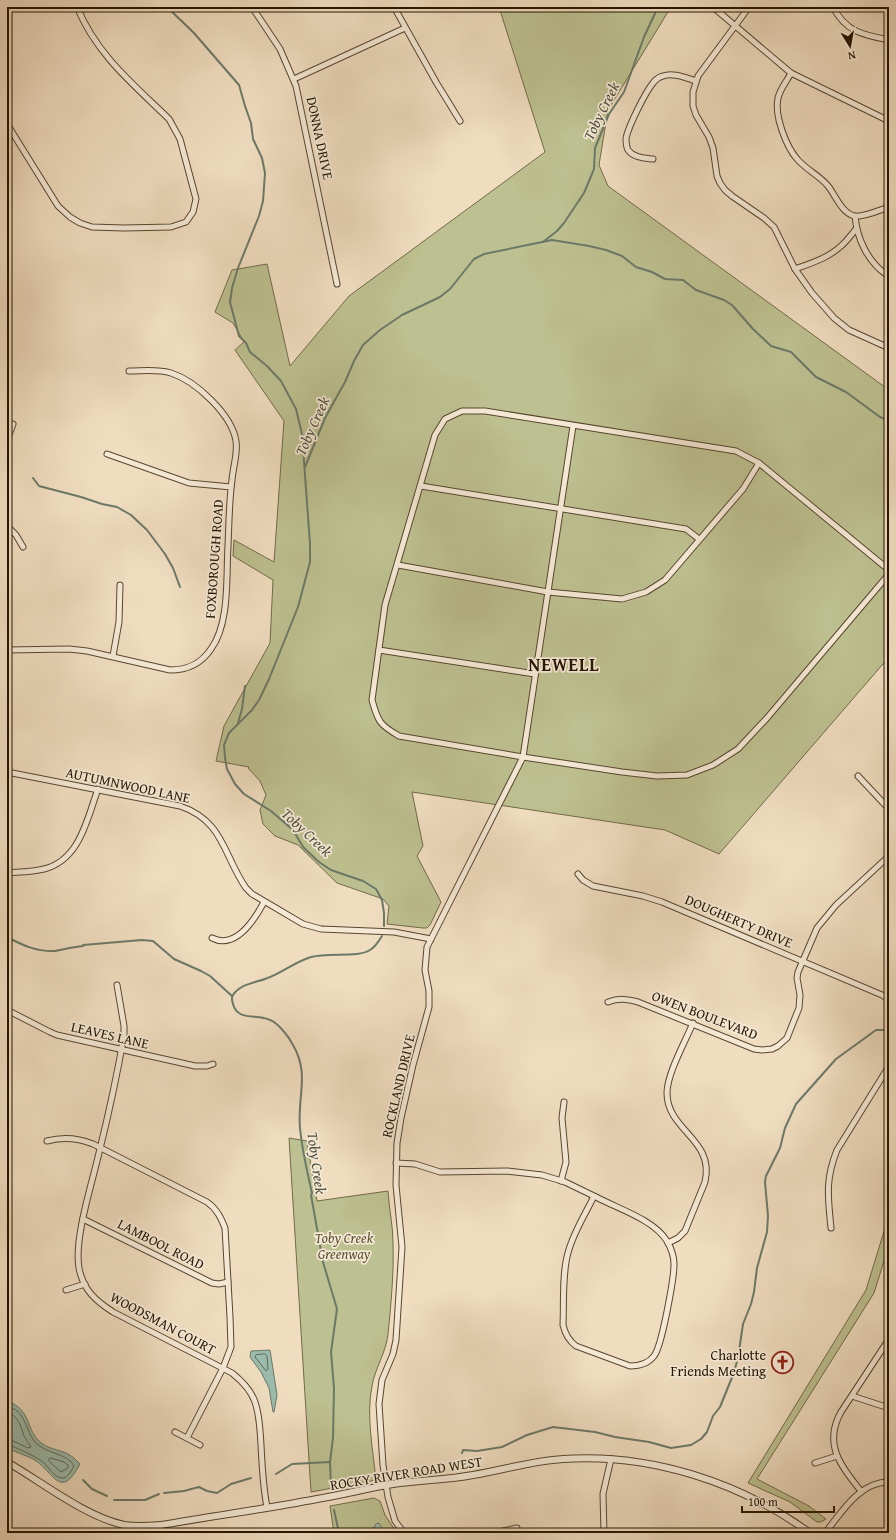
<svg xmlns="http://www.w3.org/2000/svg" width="896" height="1540" font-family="'Gentium Book Plus',serif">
<rect width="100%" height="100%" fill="#f0ddc0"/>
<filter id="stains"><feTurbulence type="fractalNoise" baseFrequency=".005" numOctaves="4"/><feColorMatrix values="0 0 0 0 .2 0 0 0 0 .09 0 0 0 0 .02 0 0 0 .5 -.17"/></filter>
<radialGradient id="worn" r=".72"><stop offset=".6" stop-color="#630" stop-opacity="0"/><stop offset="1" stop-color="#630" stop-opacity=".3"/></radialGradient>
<!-- green -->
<g fill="#bdc090" stroke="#716a48">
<polygon points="499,7 671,7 608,110 599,165 608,186 889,390 889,657 719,854 665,830 412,792 423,846 417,856 441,902 430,925 427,928 423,928 387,924 389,906 383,899 337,883 298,845 275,836 263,824 260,810 266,795 260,781 248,768 249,767 216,761 224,726 270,643 273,580 233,556 234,540 274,562 284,421 235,350 244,342 233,323 215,312 232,270 267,264 290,366 349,296 545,152"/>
<path d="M 289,1138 L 307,1141 L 317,1201 L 388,1191 C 389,1209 393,1225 393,1243 C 394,1273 391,1304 388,1334 C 386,1353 375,1368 372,1386 C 366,1415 373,1451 376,1480 L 311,1492 Z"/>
<polygon points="889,1215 889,1245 874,1293 757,1479 809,1506 826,1519 821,1522 817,1522 790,1502 748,1483 866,1290"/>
<polygon points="374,1498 380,1501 385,1515 397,1533 334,1533 330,1506"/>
</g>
<!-- water -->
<g fill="#9bbcad" stroke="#6c7968">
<polygon points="270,1350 277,1395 274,1412 273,1412 269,1388 261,1372 250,1357 251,1351"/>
<path d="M 12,1403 C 31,1413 26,1428 39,1441 C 47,1449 58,1449 68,1454 C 72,1456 76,1460 80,1464 C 60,1502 54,1471 33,1459 C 25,1455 15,1452 7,1448 L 7,1404 Z"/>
<polygon points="379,1523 385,1533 375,1533 374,1528 376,1524"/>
</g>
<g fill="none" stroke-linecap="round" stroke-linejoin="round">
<!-- shore -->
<g stroke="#606856" stroke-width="1">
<polygon points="265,1354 267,1356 268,1369 266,1371 255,1357 256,1355"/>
<path d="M 7,1407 C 25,1408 26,1432 35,1442 C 45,1454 68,1453 74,1466 C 72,1470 67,1479 62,1478 C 53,1477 49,1467 43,1462 C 38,1458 13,1445 7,1445"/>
<path d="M 7,1413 C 18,1414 21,1427 24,1436 C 26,1440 29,1443 31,1447 L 28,1448 L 11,1440 L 7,1440"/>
<polygon points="51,1458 64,1462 68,1465 68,1468 61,1472 49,1461 49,1459"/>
</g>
<!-- stream -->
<g stroke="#6c7968" stroke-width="2">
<polyline points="167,7 194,33 239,85 245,106 251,123 253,139 262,158 265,173 263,201 259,216 238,268 232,288 230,302 239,336 246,343 250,352 267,366 281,381 296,409 302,434 310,544 310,562 298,607 269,679 259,700 252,710 229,733 224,745 225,758 227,769 235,784 244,794 271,811 293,830 303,847 319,862 331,870 363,881 376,889 382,900 384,913 384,926"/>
<polyline points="543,242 557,231 564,223 584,193 594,169 595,148 609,114 624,92 644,37 658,7"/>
<polyline points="305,467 325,418 345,382 354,361 363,345 380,330 402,315 440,297 450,289 474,259 484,254 552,240 589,246 606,250 622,256 636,267 652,272 665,279 683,280 696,290 724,300 732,305 753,329 771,346 791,352 816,377 846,392 880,417 889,421"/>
<polyline points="33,478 39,486 81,497 102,504 117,507 131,515 147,530 165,554 173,568 180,587"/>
<polyline points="238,723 242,709 245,686"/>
<path d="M 7,937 C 22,945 37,952 55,951 C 64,949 73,947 83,946 L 83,945 L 142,940 L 153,941 L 174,959 L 201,971 L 210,976 L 232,996"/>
<polyline points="462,1453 463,1450 477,1451 502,1447 527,1435 553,1427 595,1432 615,1437 649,1442 671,1448 691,1445 701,1439 707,1432 713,1416 720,1407 733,1375 738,1358 743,1324 751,1304 754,1292 757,1268 767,1232 768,1216 765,1182 766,1176 780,1148 785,1128 796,1104 836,1059 876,1030 889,1030"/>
<polyline points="276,1474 292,1464 330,1462"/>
<polyline points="83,1480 92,1489 107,1496"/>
<path d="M 331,1487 L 330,1462 L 333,1438 L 334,1388 L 331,1352 L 337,1309 L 323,1262 L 311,1195 L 312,1193 C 307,1171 302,1150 300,1128 C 297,1097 310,1074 293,1045 C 289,1037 281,1027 274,1022 C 260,1012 238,1023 233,1004 C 232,1001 231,998 233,995 C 240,984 254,983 265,979 C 281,974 294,962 311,957 C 328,952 358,958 370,950 C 375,947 379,941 382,936"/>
<polyline points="164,1493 184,1491 199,1487 207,1491 217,1493 231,1484 251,1478"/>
<polyline points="114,1500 145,1500 159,1494"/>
<polyline points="334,1510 339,1533"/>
</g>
<defs>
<g id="minor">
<polyline points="252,7 280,49 296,86 337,284"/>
<polyline points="394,7 436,82 460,121"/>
<polyline points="713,7 791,73 889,121"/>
<polyline points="749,7 698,76 693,92 693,106 696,115 709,137 713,148 717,176 720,183 725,190 732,196 764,218 774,227 795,269 812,293 834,318 849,330 889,348"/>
<path d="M 833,7 C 846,32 863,35 889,40"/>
<path d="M 791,73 C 787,81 780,89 778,98 C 774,115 786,147 798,160 C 807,170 820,176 828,186 C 836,196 841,212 854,216 C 862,218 880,210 889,207"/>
<polyline points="294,79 405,28"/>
<path d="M 7,124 L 58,206 L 70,217 L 80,223 L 92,227 L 124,228 L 171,227 L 186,222 L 193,212 L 196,199 L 180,139 L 169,119 C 132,83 97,55 77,7"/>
<path d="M 653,159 C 644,158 634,158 628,150 C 626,146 626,142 626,138 C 629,125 645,93 653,83 C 656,79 659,77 663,76 C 673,72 686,78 696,81"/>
<path d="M 855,216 C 857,239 868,262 887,275"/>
<path d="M 795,269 C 812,263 828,258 841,246 C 847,241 851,235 856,229"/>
<polyline points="7,440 13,424"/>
<polyline points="107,454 189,483 231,487"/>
<polyline points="421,486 686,529 699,539"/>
<polyline points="7,526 16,535 23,547"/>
<polyline points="398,565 548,592 622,599 646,592 665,580 743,489 759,463"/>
<path d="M 889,570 L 759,463 L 736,451 L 485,411 L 462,411 L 445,419 L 435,435 L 385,605 L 372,700 C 378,722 380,725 399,736 L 523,757 L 622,772 L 657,776 L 687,775 L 713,765 L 738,749 L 767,718 L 889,574"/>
<path d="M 7,650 L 69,649 L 87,651 L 170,670 C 188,670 201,664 211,649 C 230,623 226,577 228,546 C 229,524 229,502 232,480 C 233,467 238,453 236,441 C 232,415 196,381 171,373 C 158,369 143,371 129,371"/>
<polyline points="379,650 535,674"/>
<polyline points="113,656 119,622 120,585"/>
<path d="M 7,772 L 180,806 C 224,821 223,855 246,888 L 252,894 L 303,924 L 321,929 L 394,932 L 431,939"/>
<polyline points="858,776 889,809"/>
<path d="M 7,873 C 19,872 32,872 44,869 C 80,860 87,819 98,789"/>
<polyline points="578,874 583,880 593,886 643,896 662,902 882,995 889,1000"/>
<path d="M 212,938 C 236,950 255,919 264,902"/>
<path d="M 117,985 L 124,1026 L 124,1035 C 117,1076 108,1117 98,1157 C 91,1187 74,1239 79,1268 C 83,1290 96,1301 113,1312 L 232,1373 C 242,1381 251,1390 255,1402 C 260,1416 260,1431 261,1445 C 262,1466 263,1487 267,1507"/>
<path d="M 608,1002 C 619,998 627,999 638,1002 L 754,1049 L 762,1050 L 772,1049 L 778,1046 L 787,1038 L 799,1008 L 800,995 L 797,978 L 798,972 L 817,928 L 836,905 L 889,856"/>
<polyline points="7,1010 50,1032 57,1035 195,1066 207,1066 213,1064"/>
<path d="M 47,1141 C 62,1137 78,1138 93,1144 L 207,1202 C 217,1209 221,1218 225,1228 L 230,1317 L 231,1347 L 223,1368 L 187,1438"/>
<path d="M 396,1163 L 415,1164 L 440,1172 L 507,1171 L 542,1175 L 565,1182 L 594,1196 L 598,1198 C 619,1209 654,1220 667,1241 C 671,1248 674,1256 674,1264 C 674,1278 662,1346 654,1356 C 648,1364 639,1366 630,1366 L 576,1346 C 568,1340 565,1334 563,1325 C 564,1303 562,1273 568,1253 C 573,1233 585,1215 594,1196"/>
<polyline points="561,1181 566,1162 562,1118 564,1102"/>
<polyline points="83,1219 212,1283 219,1284 228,1282"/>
<path d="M 831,1228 C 828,1197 825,1180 837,1150 L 889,1066"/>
<path d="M 668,1243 L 678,1238 L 685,1231 L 705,1182 C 715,1139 667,1131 667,1093 C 667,1074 685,1042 693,1023"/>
<polyline points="66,1290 85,1284"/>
<polyline points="852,1396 889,1408"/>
<polyline points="175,1432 200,1445"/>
<polyline points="815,1463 837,1456"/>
<path d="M 861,1491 C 841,1467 823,1444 841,1412 L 889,1339"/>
<polyline points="158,1525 159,1533"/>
<polyline points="404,1533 395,1521 388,1497 383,1465 379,1404 382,1380 393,1354 396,1340 402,1247 396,1185 397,1143 401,1118 413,1065 429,1007 429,991 425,970 427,947 523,757 573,426"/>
<polyline points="493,1533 517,1528"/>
<polyline points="604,1533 603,1494 611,1459"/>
<path d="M 825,1533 C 842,1512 859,1482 889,1482"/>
</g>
<path id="tertiary" d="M 7,1462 C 42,1482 84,1516 124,1525 C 136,1527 149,1526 161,1525 C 213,1516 265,1509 317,1499 C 342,1495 368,1488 393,1484 C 420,1480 447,1480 473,1475 C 503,1470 532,1461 563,1459 C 650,1453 740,1482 810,1533"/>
</defs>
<!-- minor casing -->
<use href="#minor" stroke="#584630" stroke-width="7"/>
<!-- tertiary casing -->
<use href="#tertiary" stroke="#584630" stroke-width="8"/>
<!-- minor -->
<use href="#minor" stroke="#f5e9d6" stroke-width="5"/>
<!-- tertiary -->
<use href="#tertiary" stroke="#f5e9d6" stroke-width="6"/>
</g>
<!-- icons -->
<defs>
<symbol id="church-ring" viewBox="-11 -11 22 22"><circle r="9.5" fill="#f5e9d6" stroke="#8f2418" stroke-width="1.5"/><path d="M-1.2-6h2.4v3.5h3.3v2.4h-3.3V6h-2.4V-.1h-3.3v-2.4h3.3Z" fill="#8f2418"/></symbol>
</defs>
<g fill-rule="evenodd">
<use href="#church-ring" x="770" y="1350" width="25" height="25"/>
</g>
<g text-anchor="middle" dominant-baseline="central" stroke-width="3.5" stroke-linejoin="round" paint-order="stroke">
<!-- street labels -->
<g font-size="14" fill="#251400" stroke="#f5e9d6">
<text transform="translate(320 138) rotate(78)">DONNA DRIVE</text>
<text transform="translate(214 559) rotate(-86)">FOXBOROUGH ROAD</text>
<text transform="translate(128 785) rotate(12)">AUTUMNWOOD LANE</text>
<text transform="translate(739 921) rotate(23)">DOUGHERTY DRIVE</text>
<text transform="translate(705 1015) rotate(21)">OWEN BOULEVARD</text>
<text transform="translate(110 1035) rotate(13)">LEAVES LANE</text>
<text transform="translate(398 1086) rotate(-77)">ROCKLAND DRIVE</text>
<text transform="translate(161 1244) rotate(27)">LAMBOOL ROAD</text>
<text transform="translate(163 1323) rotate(28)">WOODSMAN COURT</text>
<text transform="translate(406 1473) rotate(-9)">ROCKY RIVER ROAD WEST</text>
</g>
<!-- park labels -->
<g font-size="14" font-style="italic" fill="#5a5032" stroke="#f5e9d6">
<text x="344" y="1238">Toby Creek<tspan x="344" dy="16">Greenway</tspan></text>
</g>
<!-- poi labels -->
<g font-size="14" fill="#251400" stroke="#f5e9d6" text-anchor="end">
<text x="766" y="1355">Charlotte<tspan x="766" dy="16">Friends Meeting</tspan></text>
</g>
<!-- water labels -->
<g font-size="15" font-style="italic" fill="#4e4f3d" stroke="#f5e9d6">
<text transform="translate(601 111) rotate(-64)">Toby Creek</text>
<text transform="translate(312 426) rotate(-66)">Toby Creek</text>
<text transform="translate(307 832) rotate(43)">Toby Creek</text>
<text transform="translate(317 1163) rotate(82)">Toby Creek</text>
</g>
<!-- district labels -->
<g font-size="18" font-weight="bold" letter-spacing="1" fill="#251400" stroke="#f5e9d6">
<text x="564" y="664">NEWELL</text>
</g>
</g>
<!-- margin -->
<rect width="896" height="1540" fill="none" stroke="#f0ddc0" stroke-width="24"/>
<rect x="8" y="8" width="880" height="1524" fill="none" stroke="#251400" stroke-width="2"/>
<rect x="12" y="12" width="872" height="1516" fill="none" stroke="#251400"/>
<!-- north arrow -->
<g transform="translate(850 46) rotate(169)" stroke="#f5e9d6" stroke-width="3" paint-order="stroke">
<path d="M0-3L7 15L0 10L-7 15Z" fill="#251400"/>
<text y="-6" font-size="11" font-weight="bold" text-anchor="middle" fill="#251400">N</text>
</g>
<!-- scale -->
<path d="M742 1506v6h92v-6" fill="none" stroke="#251400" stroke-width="2"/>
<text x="748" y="1506" font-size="12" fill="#251400" stroke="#f5e9d6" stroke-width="3" paint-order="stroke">100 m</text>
<rect width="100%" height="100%" filter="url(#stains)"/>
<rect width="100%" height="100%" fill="url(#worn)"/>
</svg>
